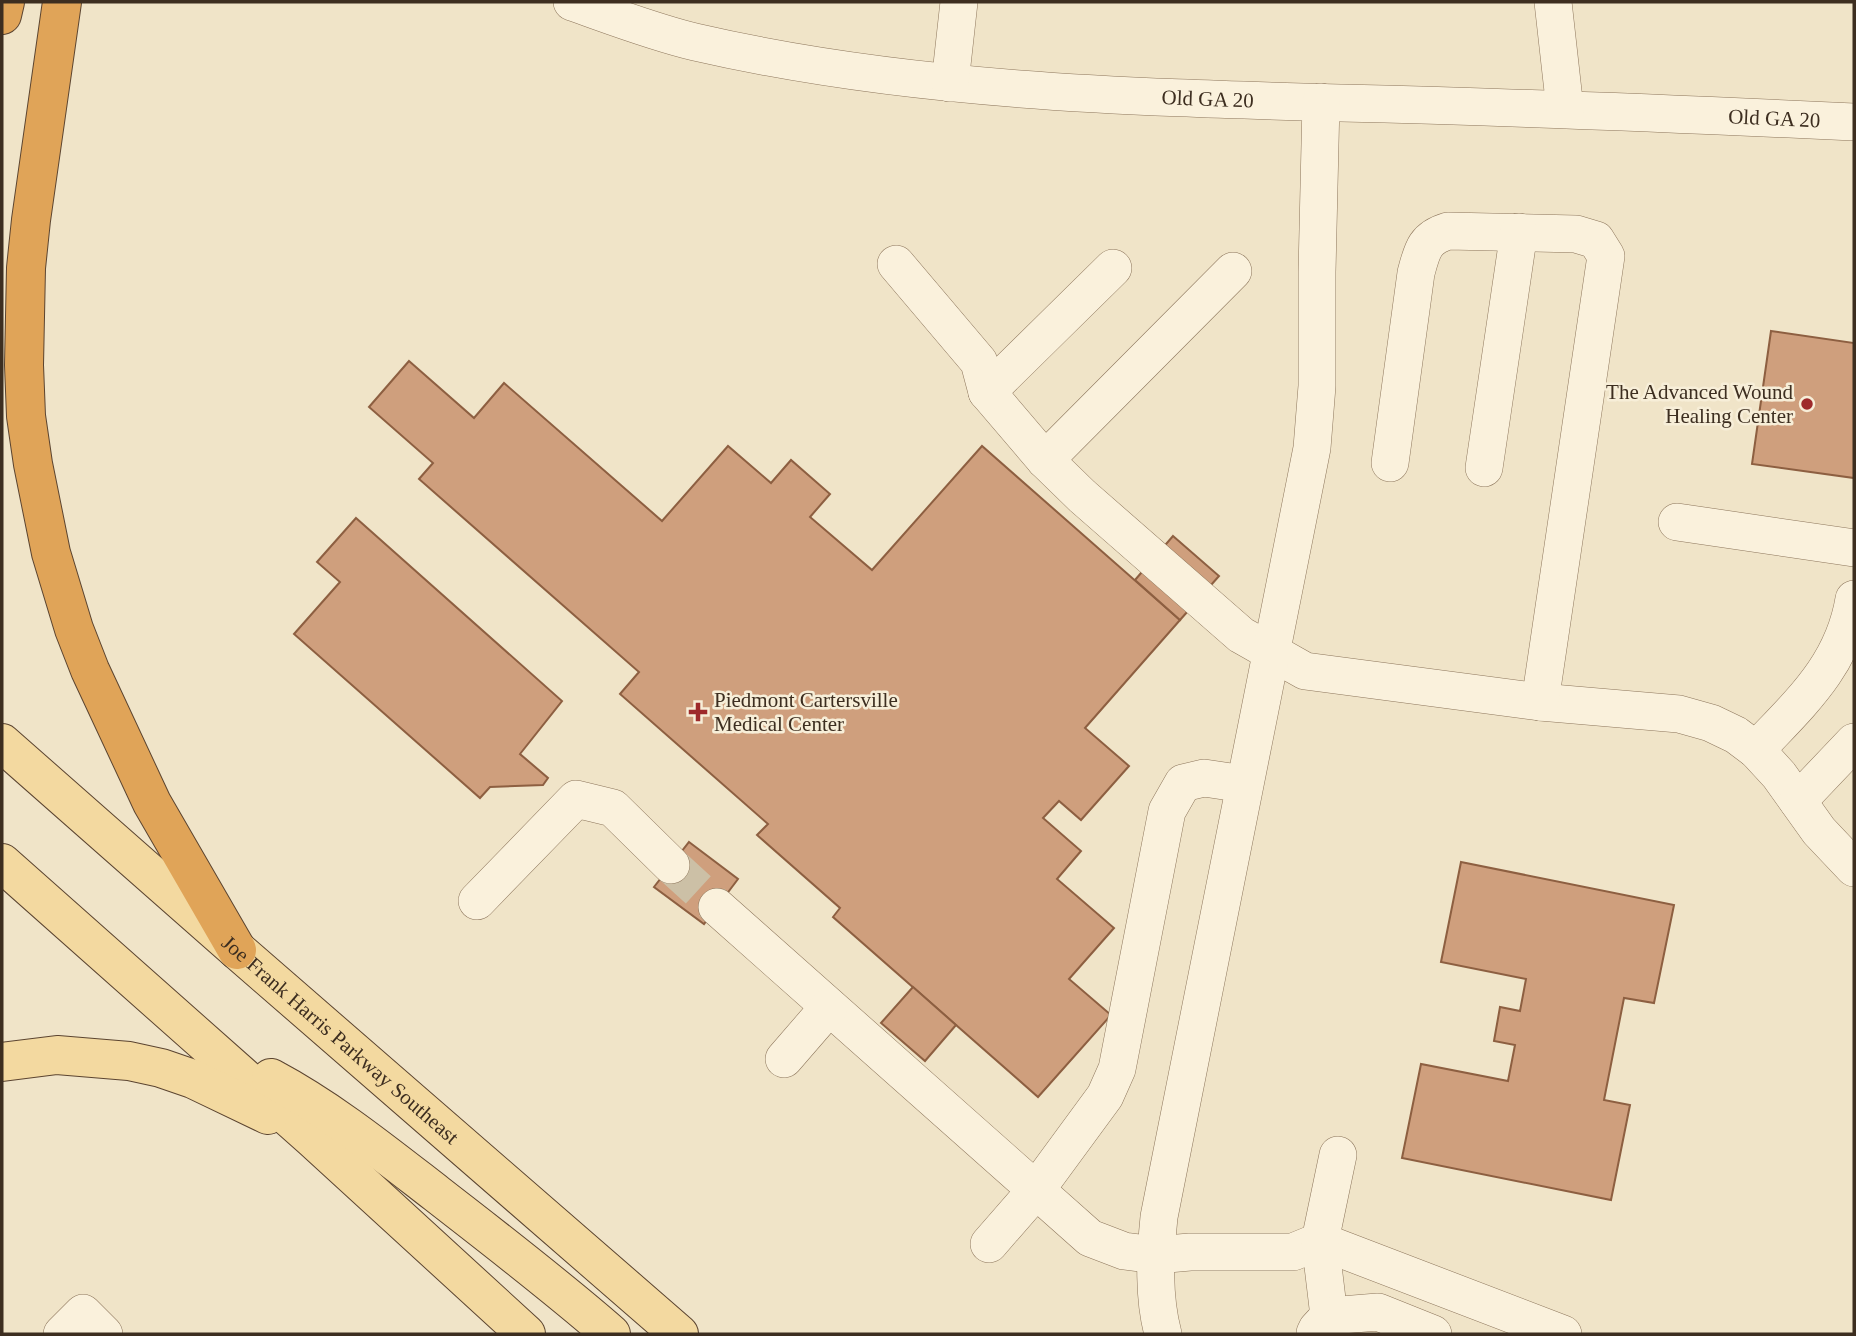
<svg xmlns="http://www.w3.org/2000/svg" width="1856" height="1336" font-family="Georgia,serif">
<rect width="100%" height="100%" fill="#f0e4c8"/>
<!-- building -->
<g fill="#cf9f7d" stroke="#8d5f41" stroke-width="2">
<polygon points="1771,331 1854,343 1854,478 1752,464"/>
<polygon points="409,361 474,418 504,383 662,521 728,446 771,483 791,460 830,494 810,517 872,570 982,446 1180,620 1085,728 1129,766 1081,820 1059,801 1043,818 1081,851 1057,879 1114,928 1069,979 1111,1015 1038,1097 833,917 840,908 757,835 768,824 620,694 639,672 419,479 433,463 369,407"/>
<polygon points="356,518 562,701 520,754 548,778 543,785 490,787 480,798 294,634 340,582 317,562"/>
<polygon points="1173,536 1219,576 1180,620 1135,580"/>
<polygon points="689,842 738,879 704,924 654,887"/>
<polygon points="1461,862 1674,905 1654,1003 1624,998 1604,1100 1630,1105 1611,1200 1402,1158 1421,1064 1508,1081 1515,1045 1494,1041 1500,1007 1520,1011 1526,979 1441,962"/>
<polygon points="913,987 956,1025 925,1061 881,1023"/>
</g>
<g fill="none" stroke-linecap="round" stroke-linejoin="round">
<!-- minor-tunnel -->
<polyline stroke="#ccc0a6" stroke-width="37" stroke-dasharray="37 18" stroke-linecap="butt" points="671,865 717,907"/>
<defs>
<g id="minor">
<path id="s1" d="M 572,2 C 612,16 653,32 695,42 C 907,91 1125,97 1341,103 C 1512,107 1683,114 1854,122"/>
<polyline points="1553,2 1565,109"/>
<polyline points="950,83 959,2"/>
<polyline points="896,264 979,362 987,392 1045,460 1082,496 1241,635 1305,671 1540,702 1679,714 1711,723 1736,735 1756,750 1779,775 1819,831 1854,868"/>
<polyline points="987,392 1113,268"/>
<polyline points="1045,460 1233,271"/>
<path d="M 1390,463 L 1416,273 C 1422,251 1424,238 1448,231 L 1576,234 L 1596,240 L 1606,256 L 1540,702"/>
<polyline points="1484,468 1519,232"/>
<polyline points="1677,522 1854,548"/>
<path d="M 1756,750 C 1800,703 1843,666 1854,599"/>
<polyline points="1798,801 1854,742"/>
<polyline points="477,901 576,799 613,808 671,865"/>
<polyline points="717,907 1090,1238 1124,1251 1156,1255 1190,1252 1293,1252 1320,1241 1563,1334"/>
<polyline points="784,1059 829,1007"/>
<polyline points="989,1244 1036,1190 1105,1096 1117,1069 1167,811 1183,783 1204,778 1244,784"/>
<polyline points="1329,1316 1320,1241 1338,1155"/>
<polyline points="1315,1333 1317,1329 1329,1316 1378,1312 1433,1334"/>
<polyline points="62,1334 83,1313 104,1334"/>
<path d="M 1163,1334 C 1153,1296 1155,1257 1159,1217 L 1312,448 L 1317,386 L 1317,272 L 1321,102"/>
</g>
<g id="major">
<path id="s2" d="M 2,743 L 237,950 L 679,1334"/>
<polyline points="2,863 312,1138 526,1334"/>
<polyline points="2,1062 57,1055 129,1061 161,1068 193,1079 268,1115"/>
<path d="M 271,1078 C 331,1110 384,1153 437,1194 C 496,1240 555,1285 611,1334"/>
</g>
<g id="highway">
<polyline points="62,2 31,220 26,268 24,365 26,416 33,464 51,553 74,629 90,670 152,803 237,950"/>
<polyline points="2,15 5,2"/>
</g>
</defs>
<!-- minor casing -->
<use href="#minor" stroke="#8d765c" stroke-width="38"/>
<!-- major casing -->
<use href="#major" stroke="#5b4430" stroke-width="40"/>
<!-- highway casing -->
<use href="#highway" stroke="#5b4430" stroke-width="40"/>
<!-- minor -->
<use href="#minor" stroke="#faf1dc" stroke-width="37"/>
<!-- major -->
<use href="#major" stroke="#f3d9a0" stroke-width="38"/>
<!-- highway -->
<use href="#highway" stroke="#e0a458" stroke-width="38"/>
</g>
<!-- markers -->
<g fill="#9e2a2b" stroke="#f7eed8" stroke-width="2.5">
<circle cx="1807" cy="404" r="7"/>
<path d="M694.5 701.5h7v7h7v7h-7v7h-7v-7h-7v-7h7z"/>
</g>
<g text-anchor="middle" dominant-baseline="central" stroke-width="5" stroke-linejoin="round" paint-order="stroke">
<!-- street labels -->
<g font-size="21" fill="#3d2e20" stroke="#f7eed8">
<text stroke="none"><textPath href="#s1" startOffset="646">Old GA 20</textPath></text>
<text stroke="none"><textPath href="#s1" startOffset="1213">Old GA 20</textPath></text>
<text stroke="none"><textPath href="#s2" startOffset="450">Joe Frank Harris Parkway Southeast</textPath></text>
</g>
<!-- poi labels -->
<g font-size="21" fill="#3d2e20" stroke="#f7eed8" text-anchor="end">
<text x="1793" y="392">The Advanced Wound<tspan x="1793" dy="24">Healing Center</tspan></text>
<text x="714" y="700" text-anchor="start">Piedmont Cartersville<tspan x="714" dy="24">Medical Center</tspan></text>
</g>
</g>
<!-- border -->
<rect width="1856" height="1336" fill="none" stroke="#3d2e20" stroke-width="7"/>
</svg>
